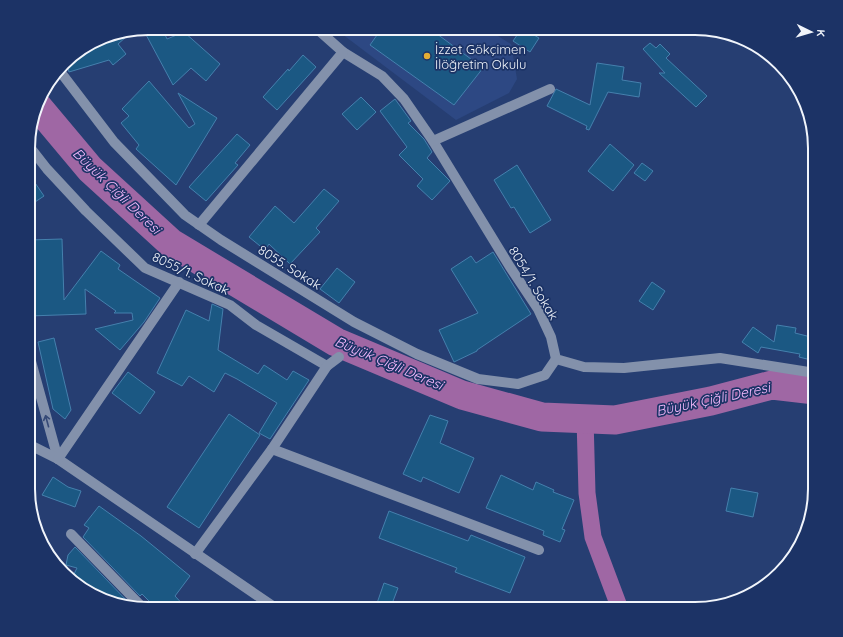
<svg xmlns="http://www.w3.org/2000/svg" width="843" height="637" font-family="Quicksand,sans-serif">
<rect width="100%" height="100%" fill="#263e72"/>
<!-- built -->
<polygon fill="#2d4883" points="334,28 485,28 511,44 517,79 509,93 456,120"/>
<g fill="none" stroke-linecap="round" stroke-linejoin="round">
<!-- canal -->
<polyline stroke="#9f67a4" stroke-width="17" points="585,418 587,493 593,537 620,609"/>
<!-- river -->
<polyline stroke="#9f67a4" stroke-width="29" points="38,107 90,169 171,243 336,342 462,395 542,417 615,420 711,401 772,385 815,390"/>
</g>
<!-- building -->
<g fill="#1b5883" stroke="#4580ad">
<polygon points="162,28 167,39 184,32 220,64 206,81 191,68 173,85 143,29"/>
<polygon points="382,28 429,28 483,68 454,105 370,45"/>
<polygon points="522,28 539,38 530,52 513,41"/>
<polygon points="134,30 118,44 126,54 113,65 109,60 69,72 66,61 69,58 109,34"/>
<polygon points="650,43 656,48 660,44 670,54 666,58 707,96 696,107 659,73 665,73 643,49"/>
<polygon points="303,55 316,67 277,110 263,97 288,69 289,71"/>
<polygon points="597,63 624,67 622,80 641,83 639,97 608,92 589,130 586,129 587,126 547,106 556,89 590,105"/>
<polygon points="149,81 189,128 195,124 178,93 217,118 176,185 136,149 139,145 121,123 129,116 122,109"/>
<polygon points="361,97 376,112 357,130 342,114"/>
<polygon points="395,99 411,121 408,123 424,139 432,152 427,158 450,181 432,200 417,186 423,179 399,155 407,147 380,111"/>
<polygon points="237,134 250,145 235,163 238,165 206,201 189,187"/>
<polygon points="610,144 634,165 613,191 588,171"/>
<polygon points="642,163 653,171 645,181 634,173"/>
<polygon points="517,165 551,220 530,233 514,207 511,208 494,180"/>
<polygon points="29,174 44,196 29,206"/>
<polygon points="324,189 339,201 316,228 320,232 290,264 269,244 265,250 249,237 275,206 294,223"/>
<polygon points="62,239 64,300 101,251 120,265 118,269 160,298 144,322 120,350 95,329 133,320 132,313 114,313 116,311 85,289 86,314 29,316 29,240"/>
<polygon points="493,252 531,314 477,350 477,351 454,362 439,330 478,313 451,269 471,256 476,263"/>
<polygon points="337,268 355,282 339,303 320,289"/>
<polygon points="652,282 665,291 653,310 639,301"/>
<polygon points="212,304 223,309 218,350 258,374 264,365 287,380 293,371 309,380 270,439 259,433 277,403 237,379 225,373 214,392 189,376 182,386 157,373 186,310 209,321"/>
<polygon points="777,325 796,328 795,333 815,338 815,361 799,357 800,354 761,347 758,353 742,342 753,327 774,342"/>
<polygon points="54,338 71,410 65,419 53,409 38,342"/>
<polygon points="128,372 155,392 140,414 112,393"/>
<polygon points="229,414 260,435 199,528 167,507"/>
<polygon points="430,415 448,421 440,443 474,458 459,493 423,477 421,482 403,474"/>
<polygon points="501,475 533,490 536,482 554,490 553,492 574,500 562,529 565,530 560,542 543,535 544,531 486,508"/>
<polygon points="53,477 68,487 81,491 75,507 42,495"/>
<polygon points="731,488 758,493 753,517 726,511"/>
<polygon points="99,506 141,536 190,576 175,596 187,609 157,609 142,594 140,596 83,537 89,528 84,525"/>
<polygon points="389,511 468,541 471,535 525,557 510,593 455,572 457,568 379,538"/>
<polygon points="75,547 131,605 131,606 119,604 112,597 99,597 71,580 77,568 66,565 68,555"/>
<polygon points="384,583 398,588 390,609 375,609"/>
</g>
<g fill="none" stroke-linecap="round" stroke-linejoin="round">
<!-- minor -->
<g stroke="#8391ab" stroke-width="10">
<polyline points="316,28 343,52 382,76 404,99 433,141 510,267 538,309 551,337 556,359 584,367 624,368 720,358 815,373"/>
<polyline points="59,70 114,142 185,215 221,240 354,322 417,354 478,379 518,384 545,375 556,359"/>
<polyline points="433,141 550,89"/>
<polyline points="29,146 47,169 86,211 145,268 230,305 256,325 327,366"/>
<polyline points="199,225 343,52"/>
<polyline points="29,354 58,459"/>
<polyline points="28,444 58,459 277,609"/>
<polyline points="272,449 539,550"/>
<polyline points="58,459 179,282"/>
<polyline points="71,534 144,609"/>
<polyline points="195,554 272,449 327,366 339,357"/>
</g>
</g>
<!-- one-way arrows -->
<defs><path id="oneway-shaft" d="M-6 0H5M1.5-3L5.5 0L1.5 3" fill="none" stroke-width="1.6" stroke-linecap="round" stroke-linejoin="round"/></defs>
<use stroke="#364a77" href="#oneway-shaft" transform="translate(47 421) rotate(-105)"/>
<!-- markers -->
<circle fill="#e3ae34" stroke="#1c3366" stroke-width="1.5" cx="427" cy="56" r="4"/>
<g text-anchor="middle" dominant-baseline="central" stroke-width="3.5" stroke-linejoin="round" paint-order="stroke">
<!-- poi labels -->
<g font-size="13" fill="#f1f5fb" stroke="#1c3366" text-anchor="start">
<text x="435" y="49">İzzet Gökçimen<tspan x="435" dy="15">İlöğretim Okulu</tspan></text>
</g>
<!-- street labels -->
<g font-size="13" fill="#f1f5fb" stroke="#1c3366">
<text transform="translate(290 267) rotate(32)">8055. Sokak</text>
<text transform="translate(191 273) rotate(25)">8055/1. Sokak</text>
<text transform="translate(534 283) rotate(59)">8054/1. Sokak</text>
</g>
<!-- water labels -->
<g font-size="14" font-style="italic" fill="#f8bafe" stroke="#1c3366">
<text transform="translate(117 191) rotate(44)">Büyük Çiğli Deresi</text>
<text transform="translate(389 363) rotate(23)">Büyük Çiğli Deresi</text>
<text transform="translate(713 399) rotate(-12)">Büyük Çiğli Deresi</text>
</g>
</g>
<!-- crop -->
<path d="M0 0H843V637H0ZM148 35H695A113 113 0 0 1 808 148V489A113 113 0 0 1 695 602H148A113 113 0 0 1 35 489V148A113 113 0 0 1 148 35Z" fill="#1c3366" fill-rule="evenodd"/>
<path fill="none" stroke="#f1f5fb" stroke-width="2" d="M148 35H695A113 113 0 0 1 808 148V489A113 113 0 0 1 695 602H148A113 113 0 0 1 35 489V148A113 113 0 0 1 148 35Z"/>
<!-- north arrow -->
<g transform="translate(811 32) rotate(95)" stroke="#1c3366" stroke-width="3" paint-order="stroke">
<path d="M0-3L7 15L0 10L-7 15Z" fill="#f1f5fb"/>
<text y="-6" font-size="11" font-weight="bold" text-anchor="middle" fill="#f1f5fb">K</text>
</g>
</svg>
